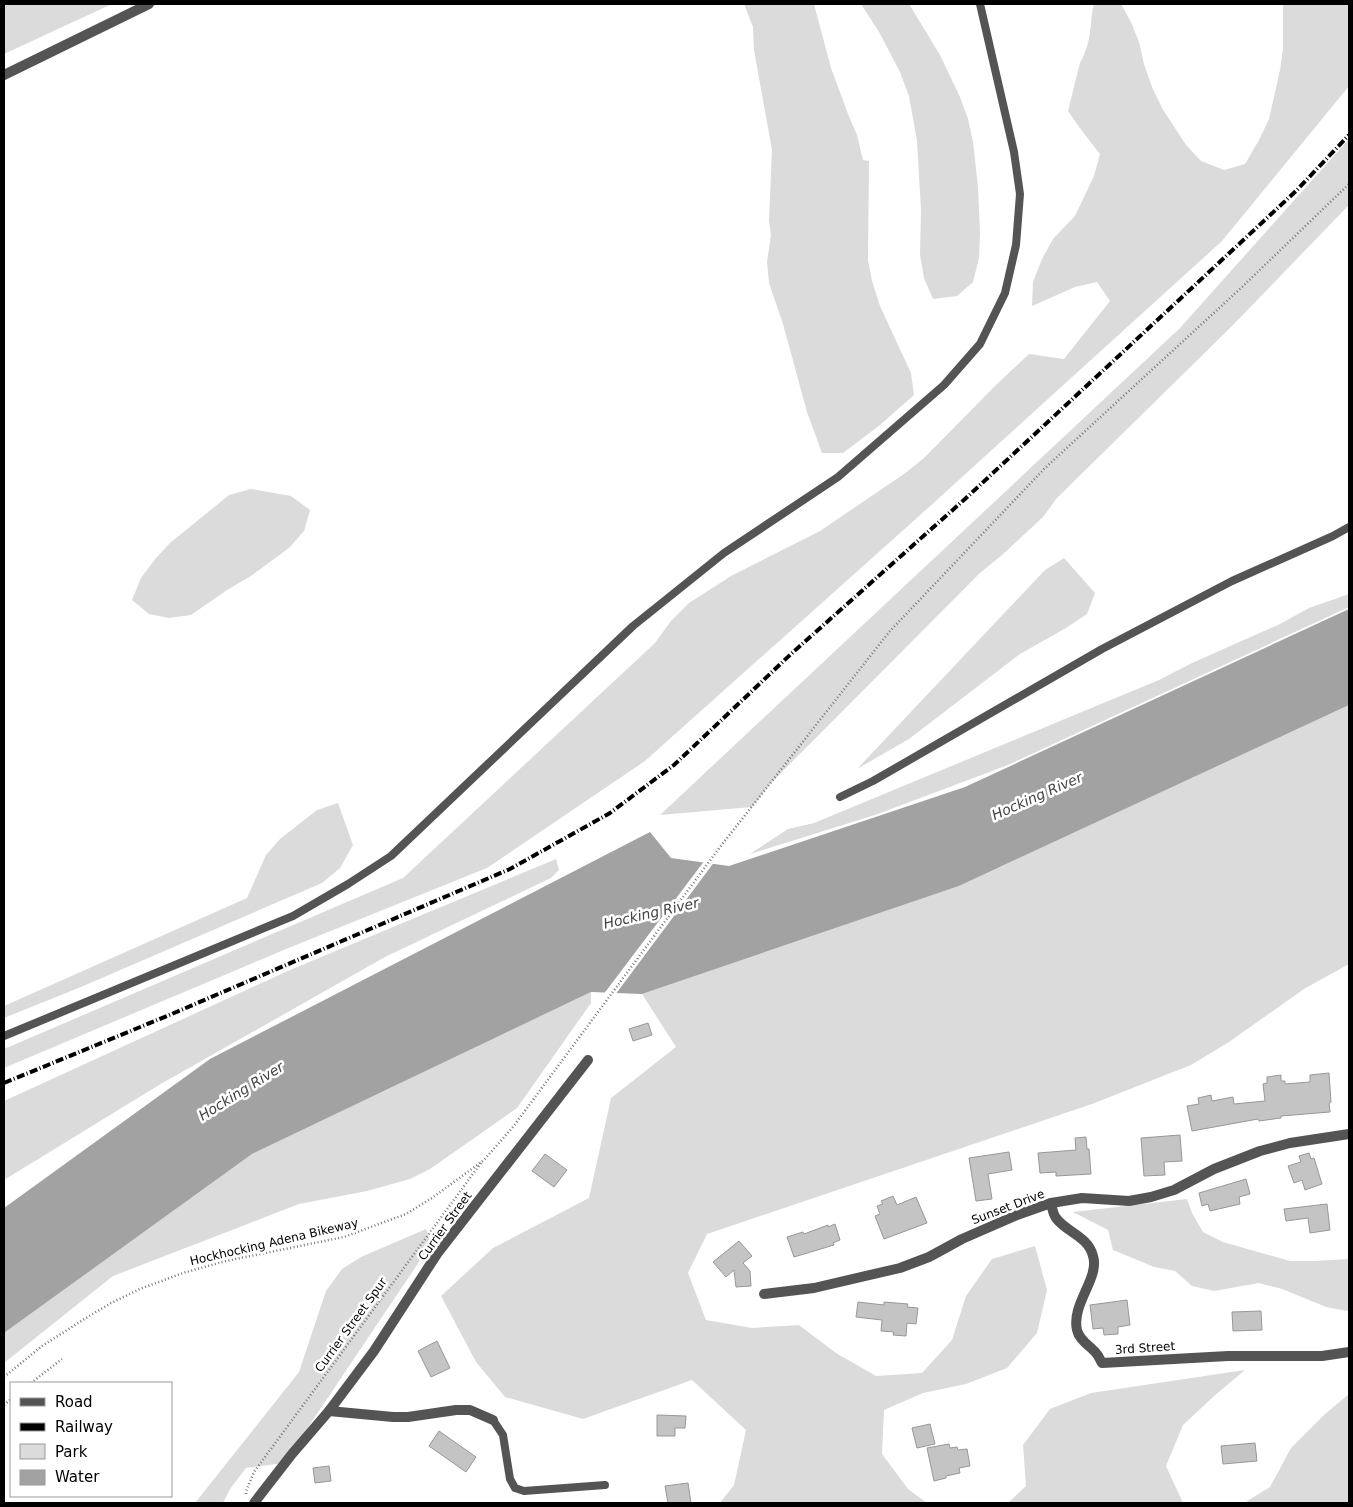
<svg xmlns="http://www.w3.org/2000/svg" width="1353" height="1507" font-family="'DejaVu Sans',sans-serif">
<rect width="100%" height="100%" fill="#fff"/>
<!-- green -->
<g fill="#dbdbdb">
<polygon points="4,4 112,4 4,54"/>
<polygon points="744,4 814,4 831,68 848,114 857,135 863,160 869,161 868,260 872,281 880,306 911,373 914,395 880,425 843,453 822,453 807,412 783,324 769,283 767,262 771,235 769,221 772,150 754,50 753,27"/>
<polygon points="861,4 909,4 940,55 960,97 968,119 973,142 978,187 980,233 979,258 973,282 957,296 933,299 924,278 920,255 921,210 917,141 909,96 900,72 879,32"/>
<path d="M 1094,4 L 1121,4 L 1131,22 L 1139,42 L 1144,64 L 1152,87 L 1162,108 L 1186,145 L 1201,161 L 1224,170 L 1245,164 L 1259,140 L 1269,119 L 1280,70 L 1283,49 L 1283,4 L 1349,4 L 1349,86 L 1222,241 L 928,508 L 645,761 L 487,868 L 286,949 L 4,1068 L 4,1049 L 403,878 L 655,643 L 671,621 L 689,603 L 731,576 L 820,531 L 904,474 L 924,458 L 996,385 L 1029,354 L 1064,359 L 1110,301 L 1097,282 L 1075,287 L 1032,306 L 1033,282 L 1042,259 L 1053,239 L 1075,216 L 1094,176 L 1100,154 L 1082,131 L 1068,111 L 1080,63 C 1085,54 1089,42 1090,32 C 1092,22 1091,13 1094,4 Z"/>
<polygon points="1349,139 1349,205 1232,326 1057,498 1043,517 1002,555 980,573 770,784 752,807 660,815 1180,328"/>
<polygon points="251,489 291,496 310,510 304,531 289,548 251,576 227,590 191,615 169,618 149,614 132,600 141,578 156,558 170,543 229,495"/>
<polygon points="1064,558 1095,593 1087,614 1066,628 1020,654 909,739 857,769 1045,570"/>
<polygon points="1349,594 1349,607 1008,765 875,815 750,854 788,829 814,823 1159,680 1192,663 1280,624 1309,608"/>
<polygon points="1349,705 1349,964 1304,989 1229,1042 1191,1065 1092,1104 707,1234 688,1273 706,1320 752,1328 799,1325 836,1353 876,1376 922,1373 952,1340 966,1296 992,1259 1035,1246 1047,1290 1037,1333 1007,1368 966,1384 923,1393 884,1410 882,1454 908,1489 927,1503 720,1503 734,1485 746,1430 692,1380 583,1419 505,1397 476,1362 441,1296 493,1248 589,1198 611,1098 676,1047 642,994 959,886"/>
<polygon points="338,803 353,845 340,868 322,883 81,987 4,1018 4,1006 247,898 266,855 280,839 317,810"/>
<polygon points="556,859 559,870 551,878 385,957 159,1085 4,1180 4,1101 290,970"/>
<polygon points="591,992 591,1003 517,1108 430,1169 410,1179 367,1191 299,1204 113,1276 4,1363 4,1333 252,1154"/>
<polygon points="1187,1199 1192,1213 1203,1232 1223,1242 1290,1261 1314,1261 1349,1259 1349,1310 1347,1311 1326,1307 1282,1289 1259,1283 1214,1291 1192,1286 1175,1271 1154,1267 1113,1250 1108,1230 1073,1212"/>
<polygon points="426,1229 431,1244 284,1463 246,1468 230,1489 223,1503 195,1503 299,1372 326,1291 342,1269 361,1257"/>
<polygon points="1245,1370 1214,1396 1183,1425 1166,1466 1183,1503 1008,1503 1026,1486 1023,1445 1050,1409 1091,1393"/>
<polygon points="1349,1394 1349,1503 1244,1503 1270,1487 1291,1448 1325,1414"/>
</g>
<!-- water -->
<polygon fill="#a2a2a2" points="1349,609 1349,705 959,886 642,994 591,992 252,1154 4,1333 4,1208 210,1059 650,832 671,858 729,866 965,787"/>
<!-- pier -->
<polygon fill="#fff" points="705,860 715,861 615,995 603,995"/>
<!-- building -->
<g fill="#c4c4c4" stroke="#989898">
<polygon points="648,1023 652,1035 633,1041 629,1029"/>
<polygon points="1329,1073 1331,1102 1329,1103 1330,1112 1281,1116 1281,1118 1259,1121 1258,1119 1192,1131 1187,1106 1199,1104 1198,1098 1211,1095 1212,1101 1233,1097 1234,1104 1265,1101 1263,1084 1267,1083 1267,1077 1281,1075 1281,1081 1285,1081 1285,1084 1310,1082 1310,1075"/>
<polygon points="1180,1135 1182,1161 1164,1162 1165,1175 1144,1176 1141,1138"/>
<polygon points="1086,1137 1087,1149 1089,1149 1091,1174 1056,1176 1056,1172 1040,1173 1038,1153 1076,1150 1075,1138"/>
<polygon points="1009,1152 1012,1170 988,1174 992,1199 976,1201 969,1158"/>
<polygon points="1309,1153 1311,1159 1314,1158 1322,1184 1305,1190 1302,1180 1294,1183 1288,1166 1301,1162 1299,1156"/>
<polygon points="545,1154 567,1170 554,1187 532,1171"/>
<polygon points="1246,1179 1250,1194 1239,1197 1240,1204 1210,1211 1208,1204 1202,1206 1199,1193"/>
<polygon points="893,1196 897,1205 916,1197 927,1223 884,1239 875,1216 880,1214 877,1206 883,1204 881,1201"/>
<polygon points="1327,1204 1330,1230 1310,1233 1308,1218 1286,1221 1284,1209"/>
<polygon points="835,1224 840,1240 833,1243 834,1245 794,1257 787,1237 803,1232 804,1234 828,1225 828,1227"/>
<polygon points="739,1241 752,1256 743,1263 750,1271 751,1286 736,1287 734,1270 726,1277 713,1262"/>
<polygon points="1127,1300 1130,1325 1118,1327 1118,1334 1104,1335 1103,1328 1093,1329 1090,1305"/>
<polygon points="858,1302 884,1305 884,1302 908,1304 907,1307 918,1308 916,1324 907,1323 906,1336 893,1335 894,1332 881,1331 882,1320 856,1317"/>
<polygon points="1261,1311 1262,1330 1233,1331 1232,1312"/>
<polygon points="437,1341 450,1368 431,1377 418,1351"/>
<polygon points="657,1415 686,1416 685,1428 675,1428 675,1436 657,1436"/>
<polygon points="930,1424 935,1444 917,1448 912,1428"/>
<polygon points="439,1431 476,1457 466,1472 429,1446"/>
<polygon points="1255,1443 1257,1461 1223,1464 1221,1446"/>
<polygon points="949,1444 950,1448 957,1447 958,1450 967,1449 970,1466 959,1468 960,1473 946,1476 946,1478 934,1481 927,1448"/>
<polygon points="329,1466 331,1481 315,1483 313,1468"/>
<polygon points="688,1483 691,1503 668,1503 665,1486"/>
</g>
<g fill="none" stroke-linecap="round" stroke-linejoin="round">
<!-- path -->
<g stroke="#767676" stroke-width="2.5" stroke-dasharray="1 2.5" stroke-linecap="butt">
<polyline points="4,1377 42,1346 86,1318 111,1303 140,1289 183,1273 226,1261 344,1237 406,1214 432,1198 484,1160 513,1127 720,847 890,631 1045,468 1241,288 1349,184"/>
<polyline points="31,1383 62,1359"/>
<polyline points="4,1405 11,1399"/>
<polyline points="246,1494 246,1491 254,1472 481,1163"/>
</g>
<!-- lane -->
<g stroke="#545454" stroke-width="8">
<polyline points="840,797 873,781 1102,649 1232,581 1333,536 1349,527"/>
<polyline points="4,1036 293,916 348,884 391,856 633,626 724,553 838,477 944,385 980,344 1005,293 1016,245 1020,194 1014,152 980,4"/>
<polyline points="493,1420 503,1435 510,1479 515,1488 524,1491 605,1485"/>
</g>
<!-- street -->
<g stroke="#545454" stroke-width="10">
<polyline points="4,75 149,4"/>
<path d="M 1051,1203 C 1052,1208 1053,1214 1056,1218 C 1066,1232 1088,1236 1093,1256 C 1100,1278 1071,1304 1077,1330 C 1079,1340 1090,1346 1096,1353 C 1099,1356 1100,1360 1102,1363 L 1228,1356 L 1322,1356 L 1349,1352"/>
<polyline points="764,1294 814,1288 900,1268 929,1257 962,1239 1017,1215 1051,1203 1082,1198 1129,1201 1151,1197 1174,1190 1214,1169 1260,1151 1290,1143 1349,1134"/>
<polyline points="329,1411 393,1417 408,1417 456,1410 470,1410 493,1420"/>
<polyline points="254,1503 292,1454 329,1411 374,1351 437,1254 588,1060"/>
</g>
<!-- rail -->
<polyline stroke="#000" stroke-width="4" stroke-dasharray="8 2.5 1 2.5" stroke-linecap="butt" points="4,1083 167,1016 510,869 610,813 674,765 791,654 965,499 1296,191 1349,135"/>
</g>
<g text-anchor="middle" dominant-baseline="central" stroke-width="5" stroke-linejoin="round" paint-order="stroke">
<!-- street labels -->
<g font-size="12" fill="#000" stroke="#fff">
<text transform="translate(1008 1207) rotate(-21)">Sunset Drive</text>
<text transform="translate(445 1226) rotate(-54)">Currier Street</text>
<text transform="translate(274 1242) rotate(-13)">Hockhocking Adena Bikeway</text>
<text transform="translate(351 1325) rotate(-54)">Currier Street Spur</text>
<text transform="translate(1145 1348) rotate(-4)">3rd Street</text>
</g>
<!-- water labels -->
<g font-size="14" font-style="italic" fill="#434343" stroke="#fff">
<text transform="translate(1037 796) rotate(-24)">Hocking River</text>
<text transform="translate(651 913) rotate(-13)">Hocking River</text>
<text transform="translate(241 1091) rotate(-32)">Hocking River</text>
</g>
</g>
<!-- border -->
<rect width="1353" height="1507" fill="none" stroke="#000000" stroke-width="10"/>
<!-- legend -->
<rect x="10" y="1382" width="162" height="115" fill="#ffffff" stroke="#999999"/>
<rect x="20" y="1398" width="25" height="8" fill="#545454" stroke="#999999"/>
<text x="55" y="1407" font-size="15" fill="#000000">Road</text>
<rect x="20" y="1423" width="25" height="8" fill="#000000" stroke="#999999"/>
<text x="55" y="1432" font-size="15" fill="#000000">Railway</text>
<rect x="20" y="1444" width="25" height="15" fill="#dbdbdb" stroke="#999999"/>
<text x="55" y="1457" font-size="15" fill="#000000">Park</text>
<rect x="20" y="1470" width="25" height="15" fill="#a2a2a2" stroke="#999999"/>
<text x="55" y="1482" font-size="15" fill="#000000">Water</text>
</svg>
